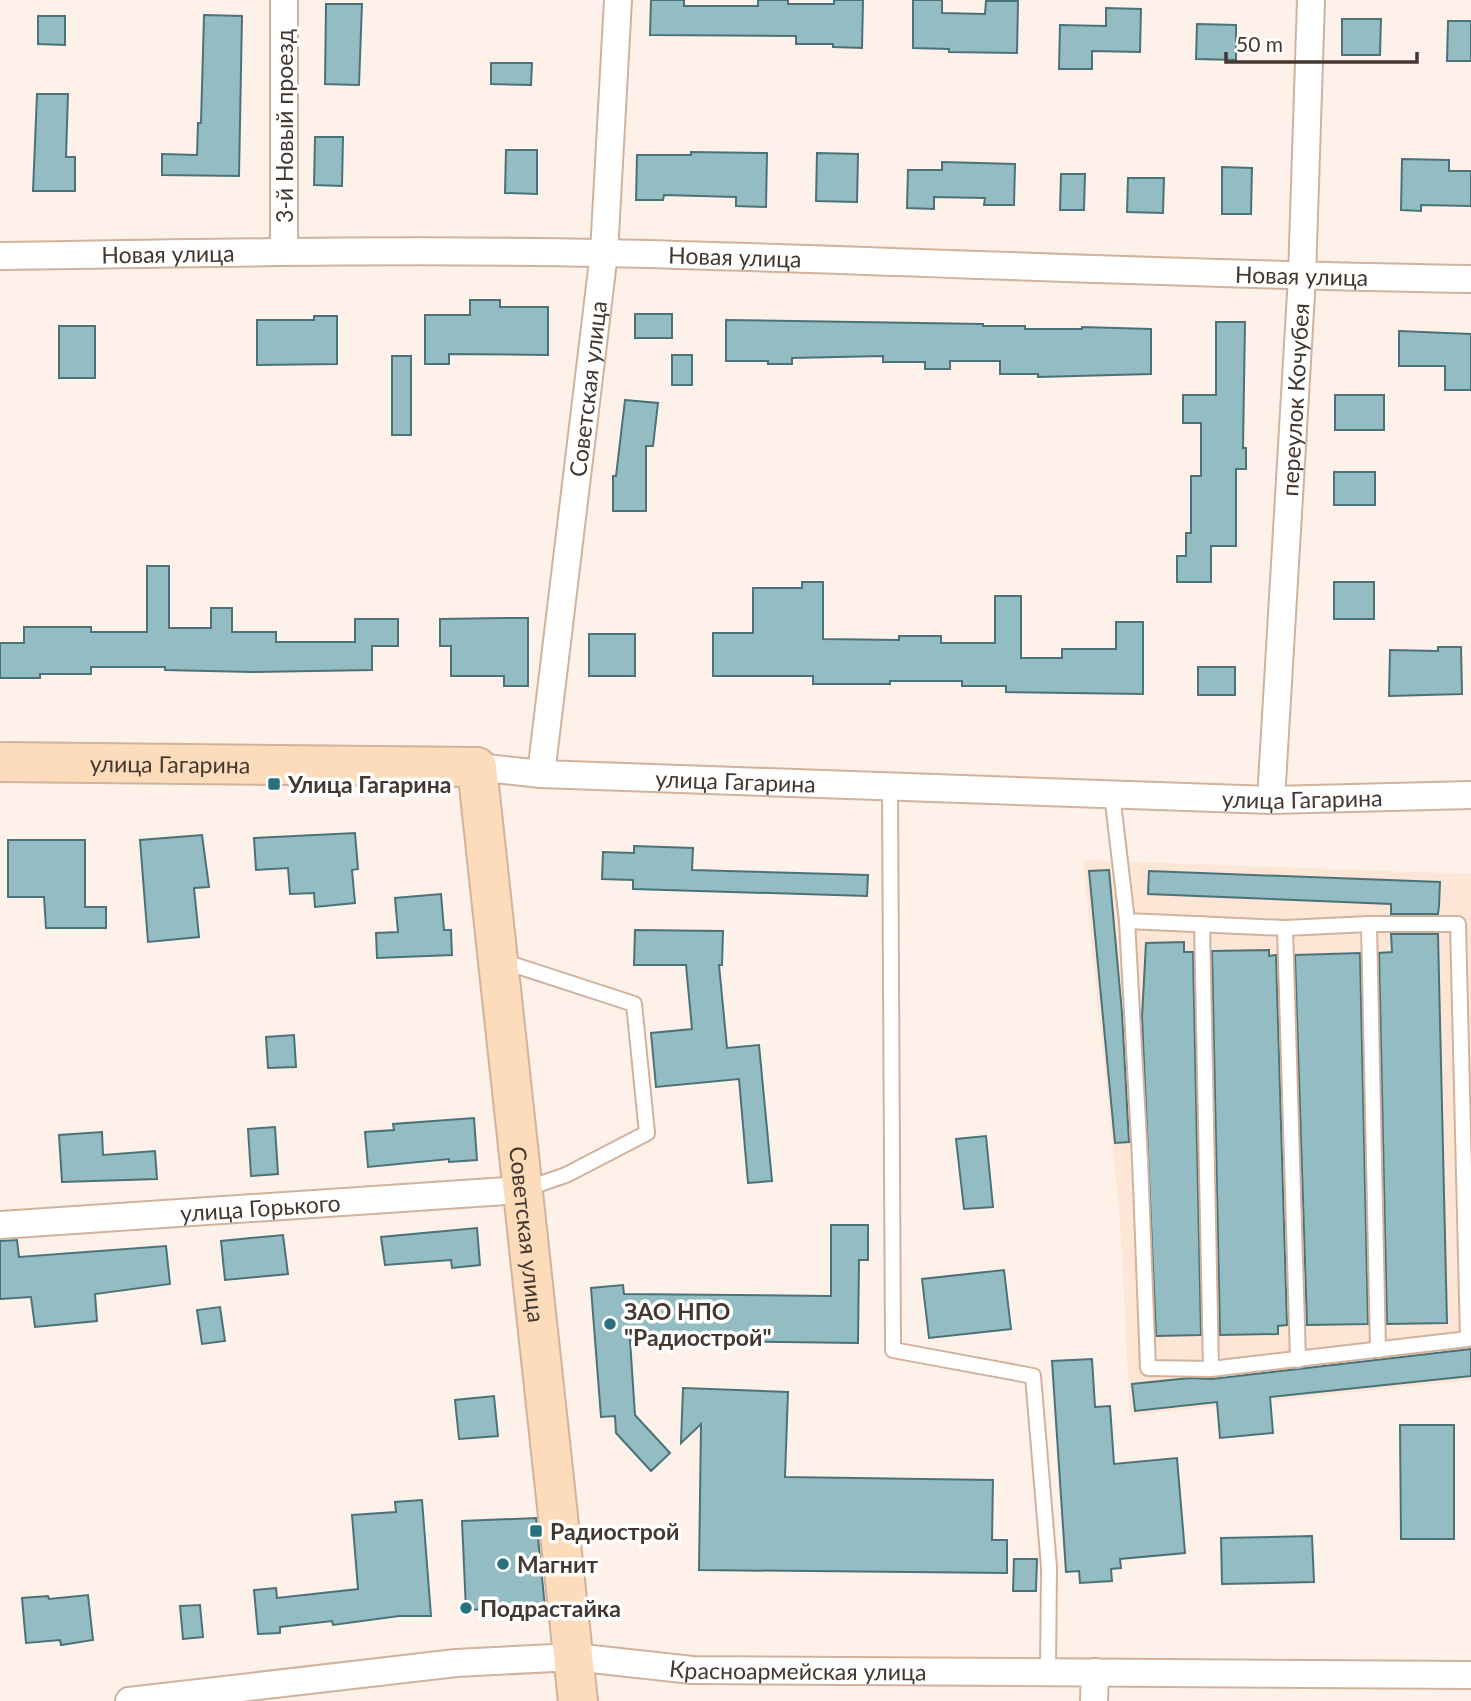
<svg xmlns="http://www.w3.org/2000/svg" width="1471" height="1701" font-family="Lato,sans-serif">
<rect width="100%" height="100%" fill="#fef1e9"/>
<!-- built -->
<polygon fill="#fde6d6" points="1083,860 1471,874 1471,1380 1130,1415 1120,1219"/>
<!-- building -->
<g fill="#93bdc3" stroke="#4b7278" stroke-width="2">
<polygon points="651,0 684,0 684,6 758,6 758,0 788,0 788,4 834,4 834,0 863,0 862,48 833,47 833,44 796,44 796,36 650,35"/>
<polygon points="913,0 942,0 942,13 985,14 986,1 1018,1 1017,53 949,52 949,49 913,48"/>
<polygon points="326,4 362,4 359,85 325,84"/>
<polygon points="1106,8 1141,9 1140,52 1092,51 1092,69 1059,69 1060,25 1106,26"/>
<polygon points="204,15 242,16 239,176 162,175 162,154 197,155 198,123 201,123"/>
<polygon points="38,16 65,16 65,45 38,44"/>
<polygon points="1342,19 1381,19 1380,55 1342,55"/>
<polygon points="1448,21 1471,21 1471,61 1447,61"/>
<polygon points="1197,24 1236,25 1236,60 1196,59"/>
<polygon points="491,63 532,63 531,85 491,84"/>
<polygon points="37,94 68,94 66,157 75,157 75,191 33,191"/>
<polygon points="315,137 343,137 342,186 314,185"/>
<polygon points="506,150 537,150 537,194 505,193"/>
<polygon points="691,152 767,153 766,207 736,206 736,197 664,195 663,200 636,200 637,155 691,155"/>
<polygon points="817,153 858,154 857,202 816,201"/>
<polygon points="1402,159 1449,160 1449,171 1471,171 1471,206 1421,205 1421,211 1401,210"/>
<polygon points="942,162 1015,164 1014,205 984,205 985,198 934,197 934,209 907,208 908,170 942,170"/>
<polygon points="1222,167 1252,168 1251,214 1222,214"/>
<polygon points="1061,174 1085,174 1084,210 1060,210"/>
<polygon points="1128,178 1164,178 1163,213 1127,212"/>
<polygon points="470,300 500,300 500,307 548,307 548,355 449,354 449,364 425,364 425,315 470,315"/>
<rect x="635" y="314" width="37" height="24"/>
<polygon points="314,316 337,316 337,364 257,365 257,320 314,320"/>
<polygon points="726,320 983,324 983,326 1025,326 1025,329 1082,329 1082,327 1151,329 1151,374 1038,377 1038,374 1000,374 1000,361 950,361 950,369 925,369 925,362 883,362 883,356 792,358 792,364 768,364 768,361 726,361"/>
<polygon points="1216,322 1245,322 1243,448 1246,448 1246,469 1236,469 1236,546 1211,546 1211,582 1177,582 1177,556 1186,556 1186,533 1191,533 1191,476 1201,476 1201,423 1183,423 1183,395 1216,395"/>
<rect x="59" y="326" width="36" height="52"/>
<polygon points="1399,331 1471,334 1471,390 1445,390 1445,366 1399,366"/>
<rect x="672" y="355" width="20" height="30"/>
<rect x="392" y="356" width="19" height="79"/>
<rect x="1335" y="395" width="49" height="35"/>
<polygon points="625,400 658,403 653,446 646,446 646,511 613,511 613,476 616,476"/>
<rect x="1334" y="472" width="41" height="33"/>
<polygon points="147,566 169,566 169,628 211,628 211,608 232,608 232,632 276,632 276,642 355,642 355,619 398,619 398,646 372,646 372,670 252,672 165,670 165,667 91,667 91,674 40,674 40,678 0,678 0,643 24,643 24,627 91,627 91,632 147,632"/>
<polygon points="802,582 823,582 823,639 899,640 899,636 941,636 941,643 995,643 995,596 1021,596 1021,658 1062,658 1062,649 1116,649 1116,622 1143,622 1143,694 1006,692 1006,686 962,686 962,681 890,681 890,684 813,684 813,676 713,676 713,633 753,633 753,588 802,588"/>
<rect x="1334" y="582" width="40" height="37"/>
<polygon points="504,618 528,618 528,686 504,686 504,676 451,676 451,646 440,646 440,619"/>
<rect x="589" y="634" width="46" height="42"/>
<polygon points="1438,647 1461,647 1462,694 1389,696 1390,650 1438,651"/>
<rect x="1198" y="667" width="37" height="28"/>
<polygon points="355,833 358,869 352,870 355,903 315,907 314,893 290,894 288,868 256,870 254,838"/>
<polygon points="202,835 209,887 194,888 199,937 148,942 140,840"/>
<polygon points="8,840 85,840 85,907 106,907 106,928 46,928 44,897 8,897"/>
<polygon points="634,846 693,848 692,870 868,875 867,896 633,889 633,880 602,879 603,852 634,853"/>
<polygon points="1109,870 1122,1013 1129,1142 1115,1143 1089,871"/>
<polygon points="1149,871 1440,882 1439,906 1438,914 1391,914 1391,904 1148,894"/>
<polygon points="441,894 444,930 451,930 452,955 377,958 376,933 398,932 395,898"/>
<polygon points="635,930 723,931 722,965 719,965 727,1048 759,1045 772,1181 748,1183 739,1079 656,1087 651,1033 692,1029 686,965 634,965"/>
<polygon points="1391,934 1438,934 1447,1323 1387,1324 1379,953 1392,952"/>
<polygon points="1184,942 1184,952 1193,952 1201,1335 1156,1336 1142,1017 1146,943"/>
<polygon points="1269,950 1269,956 1276,955 1287,1325 1278,1326 1278,1334 1220,1335 1212,951"/>
<polygon points="1360,953 1368,1324 1307,1325 1295,955"/>
<polygon points="294,1035 296,1067 268,1068 266,1037"/>
<polygon points="474,1118 477,1160 449,1162 449,1159 368,1167 365,1132 394,1130 393,1124"/>
<polygon points="275,1127 278,1174 251,1176 248,1129"/>
<polygon points="102,1132 103,1155 155,1151 157,1179 62,1182 59,1135"/>
<polygon points="986,1136 993,1207 964,1209 956,1139"/>
<polygon points="831,1225 868,1225 868,1260 859,1260 858,1343 630,1340 635,1415 670,1453 651,1471 616,1433 615,1416 601,1417 591,1288 623,1285 624,1294 831,1296"/>
<polygon points="477,1228 480,1265 452,1268 451,1260 385,1265 381,1237"/>
<polygon points="283,1235 288,1274 225,1280 221,1241"/>
<polygon points="17,1240 19,1257 166,1246 170,1284 95,1294 97,1321 35,1327 31,1297 0,1299 0,1241"/>
<polygon points="1004,1270 1011,1329 929,1338 922,1279"/>
<polygon points="220,1307 225,1341 202,1344 197,1310"/>
<polygon points="1471,1349 1471,1376 1270,1397 1273,1433 1220,1438 1217,1402 1135,1411 1132,1384 1190,1378 1212,1379"/>
<polygon points="1092,1359 1095,1407 1110,1406 1114,1464 1177,1458 1185,1553 1120,1559 1121,1568 1111,1569 1112,1581 1080,1583 1079,1571 1066,1572 1052,1361"/>
<polygon points="683,1388 788,1392 785,1477 993,1480 992,1540 1007,1540 1007,1573 699,1570 701,1424 681,1443"/>
<polygon points="494,1396 498,1436 459,1439 455,1400"/>
<polygon points="1400,1425 1454,1425 1454,1539 1401,1539"/>
<polygon points="422,1500 431,1616 399,1616 333,1625 332,1621 280,1627 280,1633 258,1634 254,1590 276,1588 277,1598 358,1589 352,1515 396,1512 395,1502"/>
<polygon points="536,1518 545,1607 466,1610 462,1521"/>
<polygon points="1312,1536 1314,1582 1222,1584 1221,1538"/>
<polygon points="1014,1559 1037,1559 1036,1591 1013,1591"/>
<polygon points="88,1595 93,1640 61,1645 60,1640 26,1643 22,1598 48,1596 49,1599"/>
<polygon points="200,1605 203,1637 183,1639 180,1606"/>
</g>
<g fill="none" stroke-linecap="round" stroke-linejoin="round">
<defs>
<g id="lane">
<polyline points="890,786 893,1350 1033,1376 1049,1567 1048,1672"/>
<polyline points="1112,794 1127,921 1140,1159 1148,1368 1211,1369 1468,1339 1458,924 1369,924 1285,928 1127,921"/>
<polyline points="1202,924 1211,1369"/>
<polyline points="1369,924 1378,1350"/>
<polyline points="1285,928 1298,1360"/>
<polyline points="502,961 634,1004 647,1133 566,1175 525,1189"/>
</g>
<g id="street">
<polyline points="284,0 284,252"/>
<path id="s1" d="M 0,256 C 202,253 404,249 606,253 C 895,260 1183,275 1471,279"/>
<path id="s2" d="M 477,767 L 541,774 L 1271,800 L 1471,795"/>
<path id="s3" d="M 541,774 L 604,253 L 618,0"/>
<path id="s4" d="M 1271,800 L 1302,277 L 1311,0"/>
<path id="s5" d="M 0,1225 L 521,1190"/>
<path id="s6" d="M 129,1701 L 456,1663 L 574,1657 L 692,1670 L 1471,1675"/>
<polyline points="1094,1701 1095,1672"/>
</g>
<g id="secondary">
<path id="s7" d="M 0,762 L 477,767 L 578,1701"/>
</g>
</defs>
<!-- lane casing -->
<use href="#lane" stroke="#d0b29d" stroke-width="18"/>
<!-- street casing -->
<use href="#street" stroke="#d0b29d" stroke-width="30"/>
<!-- secondary casing -->
<use href="#secondary" stroke="#d0b29d" stroke-width="42"/>
<!-- lane -->
<use href="#lane" stroke="#fff" stroke-width="14"/>
<!-- street -->
<use href="#street" stroke="#fff" stroke-width="26"/>
<!-- secondary -->
<use href="#secondary" stroke="#fddcbb" stroke-width="38"/>
</g>
<!-- markers -->
<g fill="#29717c" stroke="#fff" stroke-width="2.5">
<rect x="267" y="777" width="14" height="14" rx="3.5"/>
<circle cx="610" cy="1324" r="7"/>
<rect x="529" y="1524" width="14" height="14" rx="3.5"/>
<circle cx="503" cy="1564" r="7"/>
<circle cx="466" cy="1608" r="7"/>
</g>
<g text-anchor="middle" dominant-baseline="central" stroke-width="7" stroke-linejoin="round" paint-order="stroke">
<!-- street labels -->
<g font-size="23" fill="#44372f" stroke="#fff">
<text transform="translate(284 126) rotate(-90)">3-й Новый проезд</text>
<text stroke="none"><textPath href="#s1" startOffset="168">Новая улица</textPath></text>
<text stroke="none"><textPath href="#s1" startOffset="735">Новая улица</textPath></text>
<text stroke="none"><textPath href="#s1" startOffset="1302">Новая улица</textPath></text>
<text stroke="none"><textPath href="#s3" startOffset="388">Советская улица</textPath></text>
<text stroke="none"><textPath href="#s4" startOffset="401">переулок Кочубея</textPath></text>
<text stroke="none"><textPath href="#s7" startOffset="170">улица Гагарина</textPath></text>
<text stroke="none"><textPath href="#s2" startOffset="259">улица Гагарина</textPath></text>
<text stroke="none"><textPath href="#s2" startOffset="826">улица Гагарина</textPath></text>
<text stroke="none"><textPath href="#s5" startOffset="261">улица Горького</textPath></text>
<text stroke="none"><textPath href="#s7" startOffset="947">Советская улица</textPath></text>
<text stroke="none"><textPath href="#s6" startOffset="672">Красноармейская улица</textPath></text>
</g>
<!-- poi labels -->
<g font-size="23" font-weight="bold" fill="#44372f" stroke="#fff" text-anchor="start">
<text x="288" y="784">Улица Гагарина</text>
<text x="624" y="1311">ЗАО НПО<tspan x="624" dy="26">"Радиострой"</tspan></text>
<text x="550" y="1531">Радиострой</text>
<text x="517" y="1564">Магнит</text>
<text x="480" y="1608">Подрастайка</text>
</g>
</g>
<!-- scale -->
<path d="M1226 52v10h191v-10" fill="none" stroke="#44372f" stroke-width="3.5"/>
<text x="1236" y="52" font-size="21" fill="#44372f" stroke="#ffffff" stroke-width="5" paint-order="stroke">50 m</text>
</svg>
